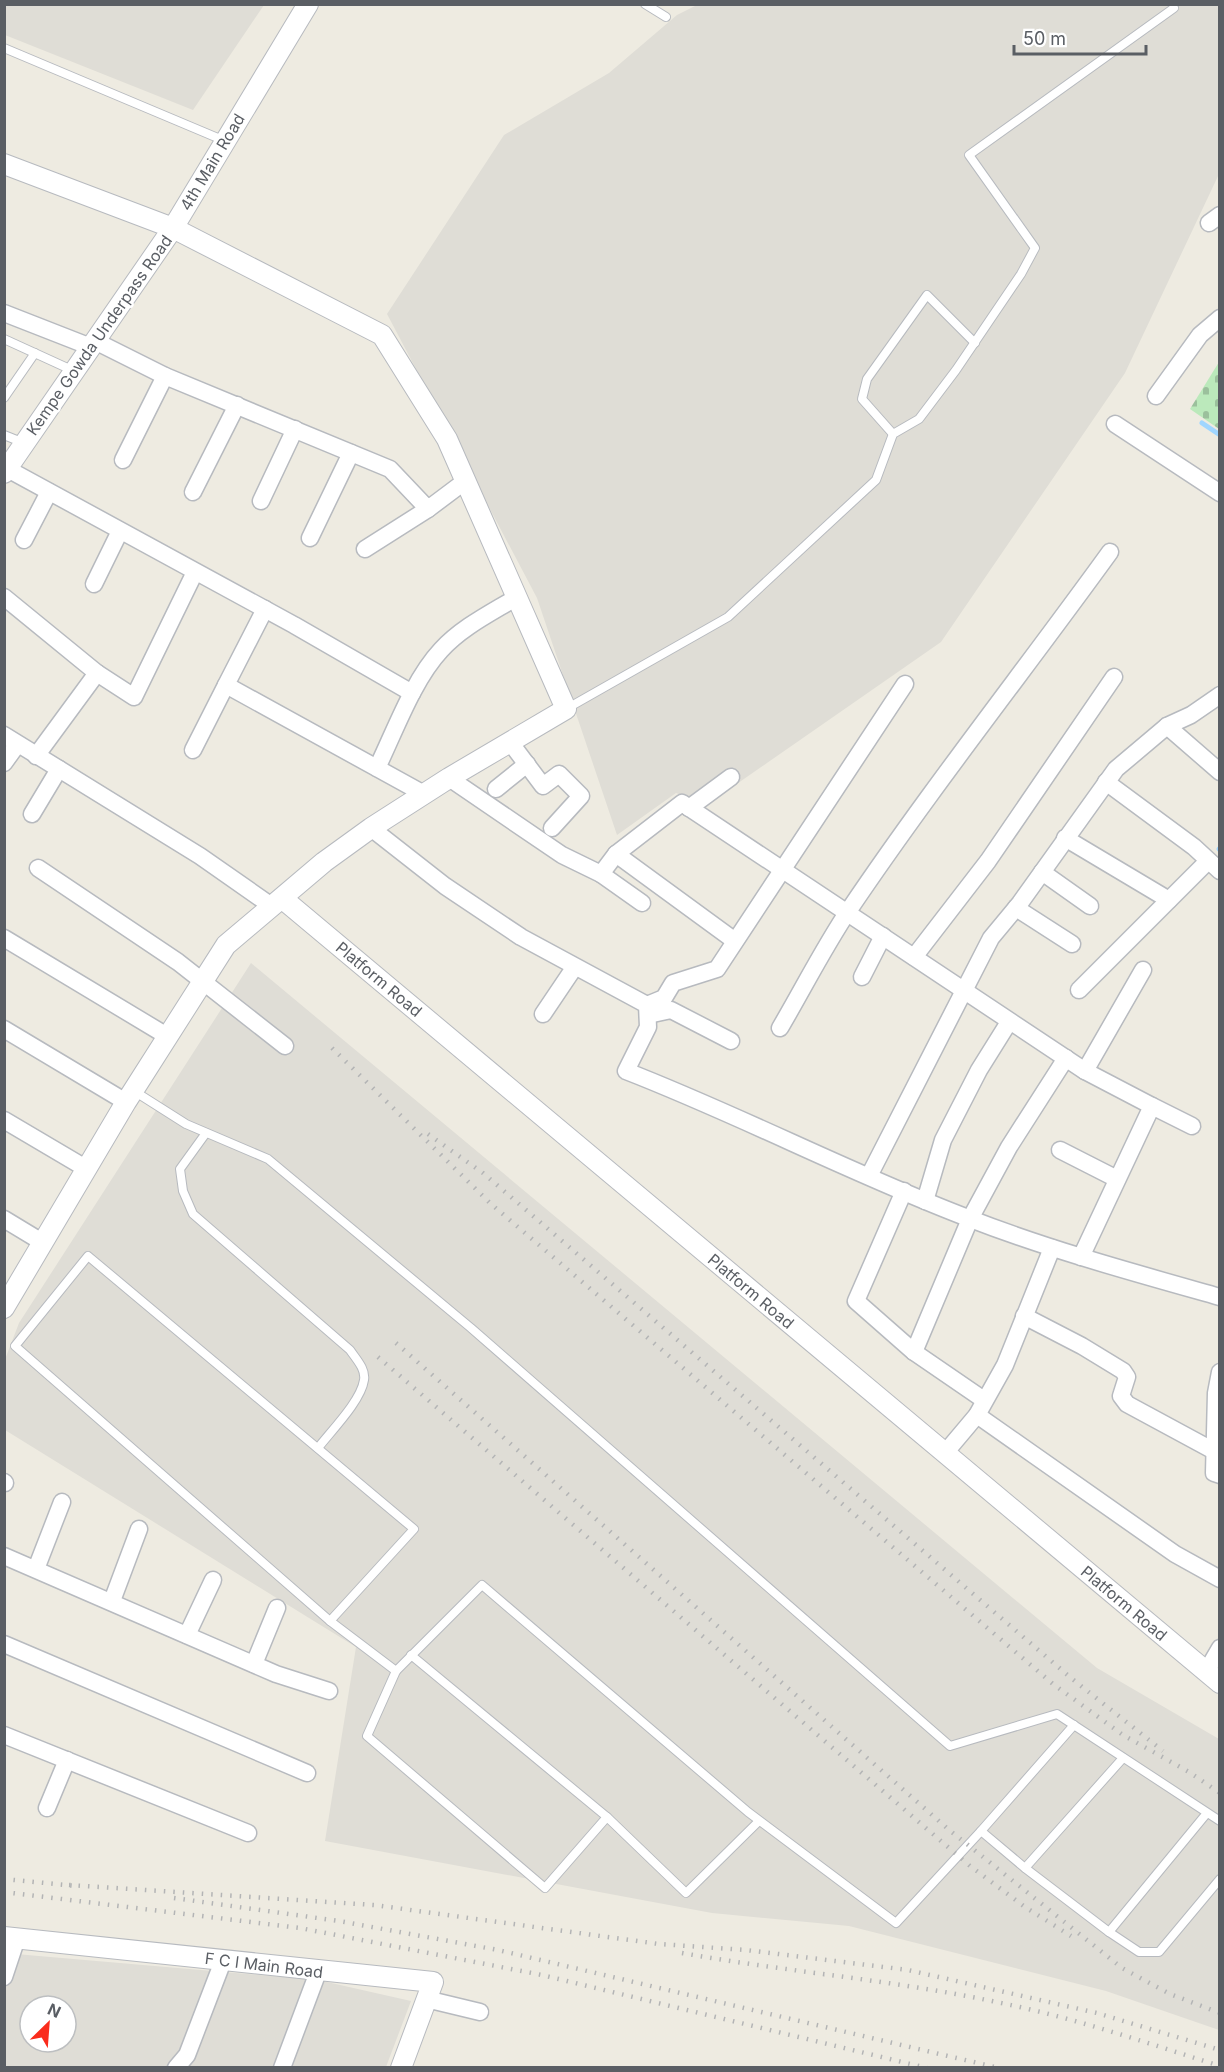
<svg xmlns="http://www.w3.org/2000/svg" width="1224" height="2072" font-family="Inter,sans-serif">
<defs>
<pattern id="cemetery-stones" width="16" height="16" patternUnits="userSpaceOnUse" patternTransform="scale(1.5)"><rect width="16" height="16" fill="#bbe9bb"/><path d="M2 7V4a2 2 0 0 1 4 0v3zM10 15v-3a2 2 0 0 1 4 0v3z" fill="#9bc09c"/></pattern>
</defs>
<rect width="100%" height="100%" fill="#eeebe1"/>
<!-- industrial -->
<g fill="#dfddd6" fill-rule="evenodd">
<polygon points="4,5 5,4 264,5 193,110 5,35"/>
<polygon points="697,5 1219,5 1219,174 1125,373 941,642 708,804 676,793 617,835 537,598 387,314 504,135 609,73 677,15"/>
<polygon points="251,963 1097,1668 1219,1739 1219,2030 1106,1991 849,1926 712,1913 325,1841 356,1647 5,1430 4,1362 19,1323"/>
<path d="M 4,1953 L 318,1980 L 411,2001 L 386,2067 L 5,2067 ZM 30,2006 L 66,2006 L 66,2042 L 30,2042 Z"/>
</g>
<!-- cemetery -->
<polygon fill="url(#cemetery-stones)" points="1219,362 1219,429 1190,409"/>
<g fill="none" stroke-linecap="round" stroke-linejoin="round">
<!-- stream -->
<g stroke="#a0d6ff" stroke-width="5">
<polyline points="1202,423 1220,435"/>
<polyline points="1219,849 1220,848"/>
</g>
<defs>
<g id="service">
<polyline points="645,4 666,17"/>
<polyline points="4,48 225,141"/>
<polyline points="4,339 74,371"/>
<polyline points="4,398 35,353"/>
<polyline points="893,434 862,399 867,379 927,295 975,343"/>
<polyline points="4,435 24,443"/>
<polyline points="566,709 728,617 876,480 893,434 919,419 956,370 1021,274 1035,248 969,155 1174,8"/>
<polyline points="134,1091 186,1124 268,1159 471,1328 950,1746 1057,1714 1220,1821"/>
<path d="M 206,1133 L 180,1169 L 183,1191 L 193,1214 L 350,1350 C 356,1359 366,1369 364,1380 C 361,1401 331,1431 318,1448"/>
<polygon points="88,1256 414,1529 330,1621 15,1346"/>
<polyline points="330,1621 396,1671 367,1736 545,1888 607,1817 686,1893 759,1821"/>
<polyline points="411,1655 607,1817"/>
<polyline points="396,1671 482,1585 748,1812 896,1923 981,1831"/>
<polyline points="1074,1725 981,1831 1025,1868 1123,1758"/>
<polyline points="1025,1868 1109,1932 1207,1813"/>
<polyline points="1109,1932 1139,1952 1159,1952 1220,1879"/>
</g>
<g id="minor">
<polyline points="1209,223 1220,215"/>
<polyline points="4,313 91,347"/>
<polyline points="95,341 165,376 390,469 428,509 464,482"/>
<polyline points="1156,396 1200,335 1220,318"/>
<polyline points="1115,424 1220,493"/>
<polyline points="123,460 165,376"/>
<polyline points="4,467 294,625 412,693"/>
<polyline points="193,492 237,405"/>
<polyline points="261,501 295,429"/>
<polyline points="310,538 351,453"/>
<polyline points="24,540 49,492"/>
<polyline points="365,549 428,509"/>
<polyline points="94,584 120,531"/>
<polyline points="4,597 97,673 134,697 195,572"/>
<polyline points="265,609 226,685 424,794"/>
<polyline points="1167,726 1220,772"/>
<polyline points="4,735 200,856 273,907"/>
<polyline points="510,742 543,786 559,774 581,796 552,828"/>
<polyline points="193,750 226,685"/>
<polyline points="36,756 97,673"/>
<polyline points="4,763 17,745"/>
<path d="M 377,768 C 395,731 413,680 441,650 C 462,627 491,613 517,597"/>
<polyline points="449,778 562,855 601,874 616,854 682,803 1085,1071 1152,1106"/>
<polyline points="1106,782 1194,847 1220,871"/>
<polyline points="496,789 527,764"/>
<polyline points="689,808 731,777"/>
<polyline points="32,814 59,769"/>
<path d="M 371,828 L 445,886 L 521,937 L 647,1005 L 648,1027 L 626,1071 C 742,1116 852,1174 968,1218 C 1050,1250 1135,1273 1220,1297"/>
<polyline points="1065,838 1169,900"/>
<polyline points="616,854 735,941"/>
<polyline points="38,868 178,962 285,1046"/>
<polyline points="1042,872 1090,906"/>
<polyline points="601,874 642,903"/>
<polyline points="1016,908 1072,944"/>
<polyline points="4,938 167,1036"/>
<polyline points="914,957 988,861 1114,677"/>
<polyline points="862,977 883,936"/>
<polyline points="1079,990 1208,861"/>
<polyline points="647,1005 664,998 673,983 717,969 905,684"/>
<polyline points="543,1014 574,968"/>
<polyline points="648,1015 671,1010 731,1041"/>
<path d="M 780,1028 C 803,989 824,947 849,910 C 932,787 1024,671 1110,552"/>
<polyline points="4,1029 126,1102"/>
<polyline points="1085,1071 1143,970"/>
<polyline points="4,1120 87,1169"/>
<polyline points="1060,1150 1117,1179"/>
<polyline points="869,1176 991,938 1020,903 1116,769 1167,726 1191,715 1220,695"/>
<polyline points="904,1191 856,1301 914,1352 984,1400"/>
<polyline points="925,1201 943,1140 979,1070 1009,1022"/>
<polyline points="4,1219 42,1242"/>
<polyline points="1081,1257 1152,1106 1192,1126"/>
<polyline points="1024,1316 1082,1346 1123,1371 1127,1377 1121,1396 1127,1404 1214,1451"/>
<polyline points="914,1352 970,1219 1009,1147 1066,1058"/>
<polyline points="1220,1372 1216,1393 1214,1473 1220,1475"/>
<polyline points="977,1415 1175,1554 1220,1579"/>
<polyline points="945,1453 977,1415 1005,1365 1052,1248"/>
<polyline points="4,1482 5,1483"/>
<polyline points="4,1556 276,1674 329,1691"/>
<polyline points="36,1569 62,1502"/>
<polyline points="112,1601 139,1529"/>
<polyline points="187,1635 213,1580"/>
<polyline points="4,1644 307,1773"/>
<polyline points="254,1664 277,1608"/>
<polyline points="1206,1672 1220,1648"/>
<polyline points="4,1735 248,1833"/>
<polyline points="47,1808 67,1760"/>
<polyline points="4,1977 17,1938"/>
<polyline points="426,1999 480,2012"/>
<polyline points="176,2068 187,2055 223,1961"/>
<polyline points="282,2068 318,1972"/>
</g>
<g id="tertiary">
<polyline points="4,164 173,228 308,4"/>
<polyline points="4,473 173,228 382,335 447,439 566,709 449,778 371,828 324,862 226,945 126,1102 4,1308"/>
<polyline points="283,899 1220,1683"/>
<polyline points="4,1937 433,1982 401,2068"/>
</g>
</defs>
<!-- service casing -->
<use href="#service" stroke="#b7babf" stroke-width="10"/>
<!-- minor casing -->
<use href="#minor" stroke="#b7babf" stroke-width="19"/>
<!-- tertiary casing -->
<use href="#tertiary" stroke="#b7babf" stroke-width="22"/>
<!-- service -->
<use href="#service" stroke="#fff" stroke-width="8"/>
<!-- minor -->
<use href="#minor" stroke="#fff" stroke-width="16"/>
<!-- tertiary -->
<use href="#tertiary" stroke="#fff" stroke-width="20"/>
<!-- rail -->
<g stroke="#b3b4b5" stroke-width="4.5" stroke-dasharray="1.5 8" stroke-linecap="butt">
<polyline points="332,1048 491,1204 1053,1684 1123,1735 1189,1772 1220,1793"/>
<polyline points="428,1134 483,1173 1071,1678 1163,1751"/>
<polyline points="396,1343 948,1829 1122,1968 1170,1994 1220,2013"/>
<polyline points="378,1357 970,1866 1025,1907 1071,1936"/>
<polyline points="4,1879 76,1886"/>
<polyline points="69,1885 374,1905 659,1944 746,1950 908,1970 1097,2013 1220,2050"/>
<polyline points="4,1892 300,1928 542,1975 927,2068"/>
<polyline points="174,1898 339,1921 498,1950 999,2068"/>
<path d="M 682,1953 C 788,1972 895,1980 1001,2003 C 1075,2018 1147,2043 1220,2066"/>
</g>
</g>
<g text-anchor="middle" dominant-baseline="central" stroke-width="4.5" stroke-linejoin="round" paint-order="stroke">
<!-- street labels -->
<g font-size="16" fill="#5a5e64" stroke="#fff">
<text transform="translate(212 162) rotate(-59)">4th Main Road</text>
<text transform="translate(99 335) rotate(-55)">Kempe Gowda Underpass Road</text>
<text transform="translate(379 979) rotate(40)">Platform Road</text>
<text transform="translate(751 1291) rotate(40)">Platform Road</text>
<text transform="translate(1124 1603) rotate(40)">Platform Road</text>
<text transform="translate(264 1965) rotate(7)">F C I Main Road</text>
</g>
</g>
<!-- border -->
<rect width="1224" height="2072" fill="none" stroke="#5a5e64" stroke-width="12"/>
<!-- north arrow -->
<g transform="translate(48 2024) rotate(25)"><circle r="28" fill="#ffffff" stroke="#bdbfc1" stroke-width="1.5"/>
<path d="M0-4.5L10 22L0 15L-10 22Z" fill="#fa2c1c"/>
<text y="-9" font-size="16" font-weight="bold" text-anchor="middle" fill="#5a5e64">N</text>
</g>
<!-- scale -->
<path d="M1014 45v9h132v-9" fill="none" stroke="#5a5e64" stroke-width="3"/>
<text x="1023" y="45" font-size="18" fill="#5a5e64" stroke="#ffffff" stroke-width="4.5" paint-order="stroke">50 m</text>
</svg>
